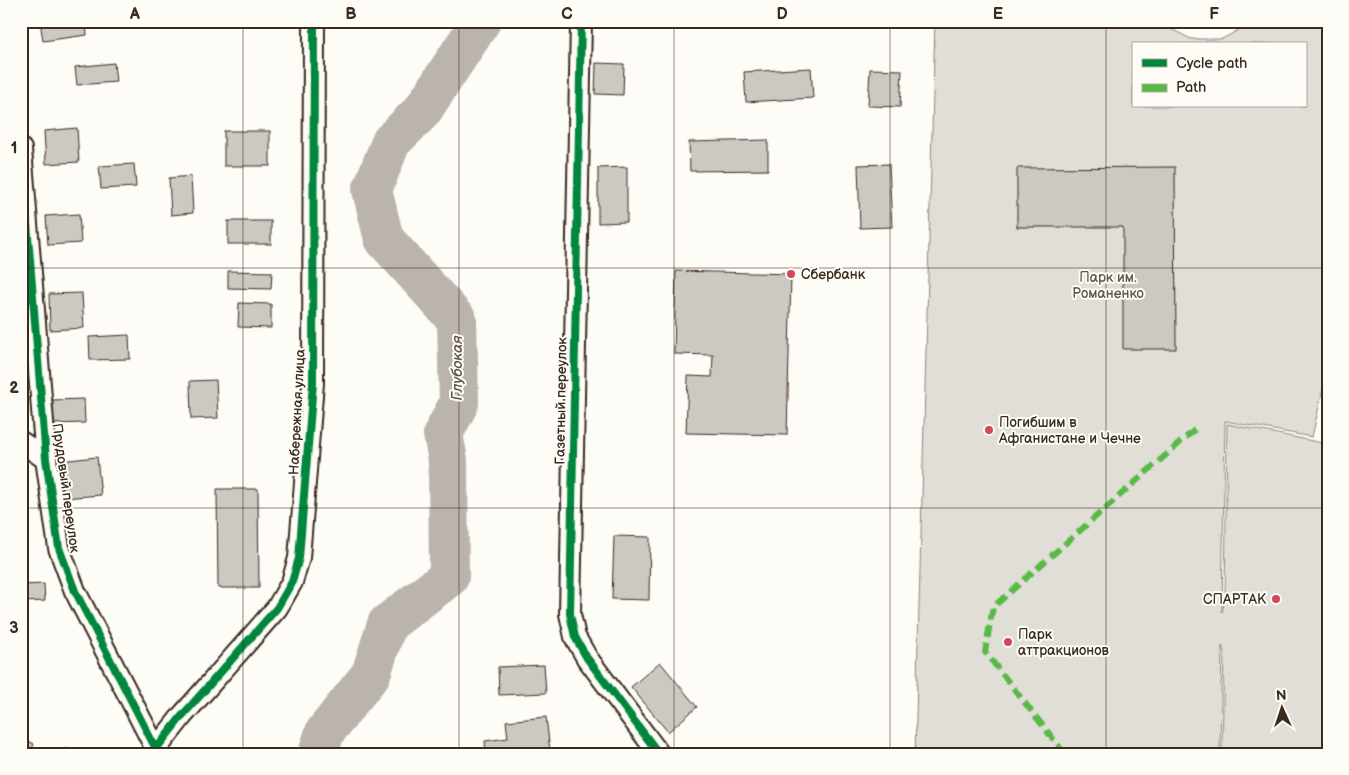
<svg xmlns="http://www.w3.org/2000/svg" width="1349" height="775" font-family="'Balsamiq Sans',sans-serif">
<rect width="100%" height="100%" fill="#fdfcf7"/>
<filter id="ink" filterUnits="userSpaceOnUse"><feTurbulence type="fractalNoise" baseFrequency=".02" numOctaves="2"/><feDisplacementMap in="SourceGraphic" scale="10" xChannelSelector="R" yChannelSelector="G"/><feConvolveMatrix kernelMatrix="1 2 1 2 8 2 1 2 1" color-interpolation-filters="sRGB"/></filter>
<g filter="url(#ink)">
<!-- green -->
<path fill="#e1ded7" stroke="#8e847a" fill-rule="evenodd" d="M 935,21 L 1159,21 L 1161,24 L 1191,39 L 1222,39 L 1255,21 L 1328,21 L 1328,367 L 1312,437 L 1225,421 L 1222,612 L 1225,599 L 1227,424 L 1328,444 L 1328,754 L 1222,754 L 1224,652 L 1222,646 L 1220,754 L 915,754 ZM 1133,44 L 1305,44 L 1305,106 L 1133,106 Z"/>
<g fill="none" stroke-linecap="round" stroke-linejoin="round">
<!-- river -->
<polyline stroke="#bbb4ad" stroke-width="40" points="318,754 325,732 371,674 387,624 449,577 448,460 443,434 459,403 457,320 384,239 372,190 391,142 422,111 481,21"/>
</g>
<!-- building -->
<g fill="#cdc8c2" stroke="#3b2a1e">
<polygon points="40,21 86,21 87,35 43,41"/>
<polygon points="114,63 116,82 77,85 75,67"/>
<polygon points="596,63 624,64 623,95 595,94"/>
<polygon points="811,68 813,98 746,102 744,72"/>
<polygon points="870,69 902,70 900,107 868,106"/>
<polygon points="77,128 79,162 46,164 44,131"/>
<rect x="224" y="131" width="46" height="35"/>
<polygon points="768,140 768,170 690,171 689,142"/>
<polygon points="134,164 136,187 101,189 99,166"/>
<polygon points="889,164 892,227 860,228 858,165"/>
<polygon points="627,167 627,222 598,223 598,168"/>
<polygon points="1175,167 1176,349 1123,349 1123,227 1017,227 1017,168"/>
<polygon points="191,176 193,213 171,215 169,178"/>
<polygon points="79,214 81,243 48,245 46,216"/>
<rect x="228" y="221" width="43" height="23"/>
<polygon points="228,271 272,272 271,289 228,288"/>
<polygon points="676,271 791,274 787,435 686,433 688,376 712,377 713,355 674,354"/>
<polygon points="82,293 84,328 50,330 49,294"/>
<polygon points="239,303 271,304 271,328 238,327"/>
<polygon points="129,335 130,359 90,360 89,337"/>
<polygon points="216,380 218,418 191,419 190,381"/>
<polygon points="84,399 85,423 52,424 52,400"/>
<polygon points="97,457 101,495 63,498 60,461"/>
<polygon points="217,489 258,489 259,588 218,588"/>
<polygon points="614,536 650,537 649,600 612,599"/>
<polygon points="44,584 45,601 21,602 21,585"/>
<polygon points="660,662 697,707 668,732 631,687"/>
<polygon points="544,665 546,693 499,695 498,667"/>
<polygon points="546,717 550,751 527,754 486,754 485,741 508,738 506,721"/>
<polygon points="21,738 34,744 30,754 21,754"/>
<polygon points="66,748 78,754 63,754"/>
</g>
<g fill="none" stroke-linecap="round" stroke-linejoin="round">
<defs>
<g id="minor">
<polyline points="581,21 570,614 575,637 587,658 659,754"/>
<polyline points="21,149 46,459 59,548 75,591 156,749"/>
<polyline points="21,442 46,459"/>
<polyline points="154,754 156,749 182,716 277,608 292,582 299,558 313,383 314,21"/>
</g>
</defs>
<!-- minor casing -->
<use href="#minor" stroke="#3b2a1e" stroke-width="24"/>
<!-- minor -->
<use href="#minor" stroke="#fdfcf7" stroke-width="20"/>
<!-- quiet -->
<polyline stroke="#58b947" stroke-width="6" stroke-dasharray="12 6" stroke-linecap="butt" points="1065,754 985,652 993,607 1199,426"/>
<defs>
<g id="cycleway">
<polyline points="581,21 570,614 575,637 587,658 659,754"/>
<polyline points="21,149 46,459 59,548 75,591 156,749"/>
<polyline points="154,754 156,749 182,716 277,608 292,582 299,558 313,383 314,21"/>
</g>
</defs>
<!-- cycleway casing -->
<use href="#cycleway" stroke="#fdfcf7" stroke-width="11"/>
<!-- cycleway -->
<use href="#cycleway" stroke="#00873e" stroke-width="8"/>
</g>
</g>
<!-- grid -->
<path fill="none" stroke="#3b2a1e" stroke-width="1" stroke-opacity="0.55" d="M 243,21 L 243,754M 459,21 L 459,754M 674,21 L 674,754M 890,21 L 890,754M 1106,21 L 1106,754M 21,268 L 1328,268M 21,508 L 1328,508"/>
<!-- markers -->
<g fill="#d1495b" stroke="#fdfcf7" stroke-width="2">
<circle cx="791" cy="274" r="5"/>
<circle cx="989" cy="430" r="5"/>
<circle cx="1276" cy="599" r="5"/>
<circle cx="1008" cy="642" r="5"/>
</g>
<g text-anchor="middle" dominant-baseline="central" stroke-width="4" stroke-linejoin="round" paint-order="stroke">
<!-- poi labels -->
<g font-size="14" fill="#3b2a1e" stroke="#fdfcf7" text-anchor="start">
<text x="801" y="274">Сбербанк</text>
<text x="999" y="422">Погибшим в<tspan x="999" dy="16">Афганистане и Чечне</tspan></text>
<text x="1266" y="599" text-anchor="end">СПАРТАК</text>
<text x="1018" y="634">Парк<tspan x="1018" dy="16">аттракционов</tspan></text>
</g>
<!-- park labels -->
<g font-size="14" fill="#64574c" stroke="#fdfcf7">
<text x="1108" y="277">Парк им.<tspan x="1108" dy="16">Романенко</tspan></text>
</g>
<!-- street labels -->
<g font-size="14" fill="#3b2a1e" stroke="#fdfcf7">
<text transform="translate(561 401) rotate(-89)">Газетный переулок</text>
<text transform="translate(297 412) rotate(-87)">Набережная улица</text>
<text transform="translate(66 488) rotate(82)">Прудовый переулок</text>
</g>
<!-- water labels -->
<g font-size="15" font-style="italic" fill="#615349" stroke="#fdfcf7">
<text transform="translate(457 368) rotate(-90)">Глубокая</text>
</g>
</g>
<!-- margin -->
<rect width="1349" height="775" fill="none" stroke="#fdfcf7" stroke-width="55"/>
<!-- legend -->
<rect x="1132" y="42" width="175" height="65" fill="#fdfcf7" stroke="#afa8a0"/>
<rect x="1142" y="59" width="25" height="8" fill="#00873e" stroke="#afa8a0"/>
<text x="1176" y="68" font-size="15" fill="#3b2a1e">Cycle path</text>
<rect x="1142" y="84" width="25" height="8" fill="#58b947" stroke="#afa8a0"/>
<text x="1176" y="92" font-size="15" fill="#3b2a1e">Path</text>
<!-- north arrow -->
<g transform="translate(1282 708) rotate(357)" stroke="#fdfcf7" stroke-width="4" paint-order="stroke">
<path d="M0-4L9 19L0 12L-9 19Z" fill="#3b2a1e"/>
<text y="-8" font-size="14" font-weight="bold" text-anchor="middle" fill="#3b2a1e">N</text>
</g>
<rect x="28" y="28" width="1294" height="720" fill="none" stroke="#3b2a1e" stroke-width="2"/>
<g font-size="16" text-anchor="middle" font-weight="bold" fill="#3b2a1e">
<text x="135" y="19">A</text>
<text x="351" y="19">B</text>
<text x="567" y="19">C</text>
<text x="782" y="19">D</text>
<text x="998" y="19">E</text>
<text x="1214" y="19">F</text>
<text x="14" y="153">1</text>
<text x="14" y="393">2</text>
<text x="14" y="633">3</text>
</g>
</svg>
